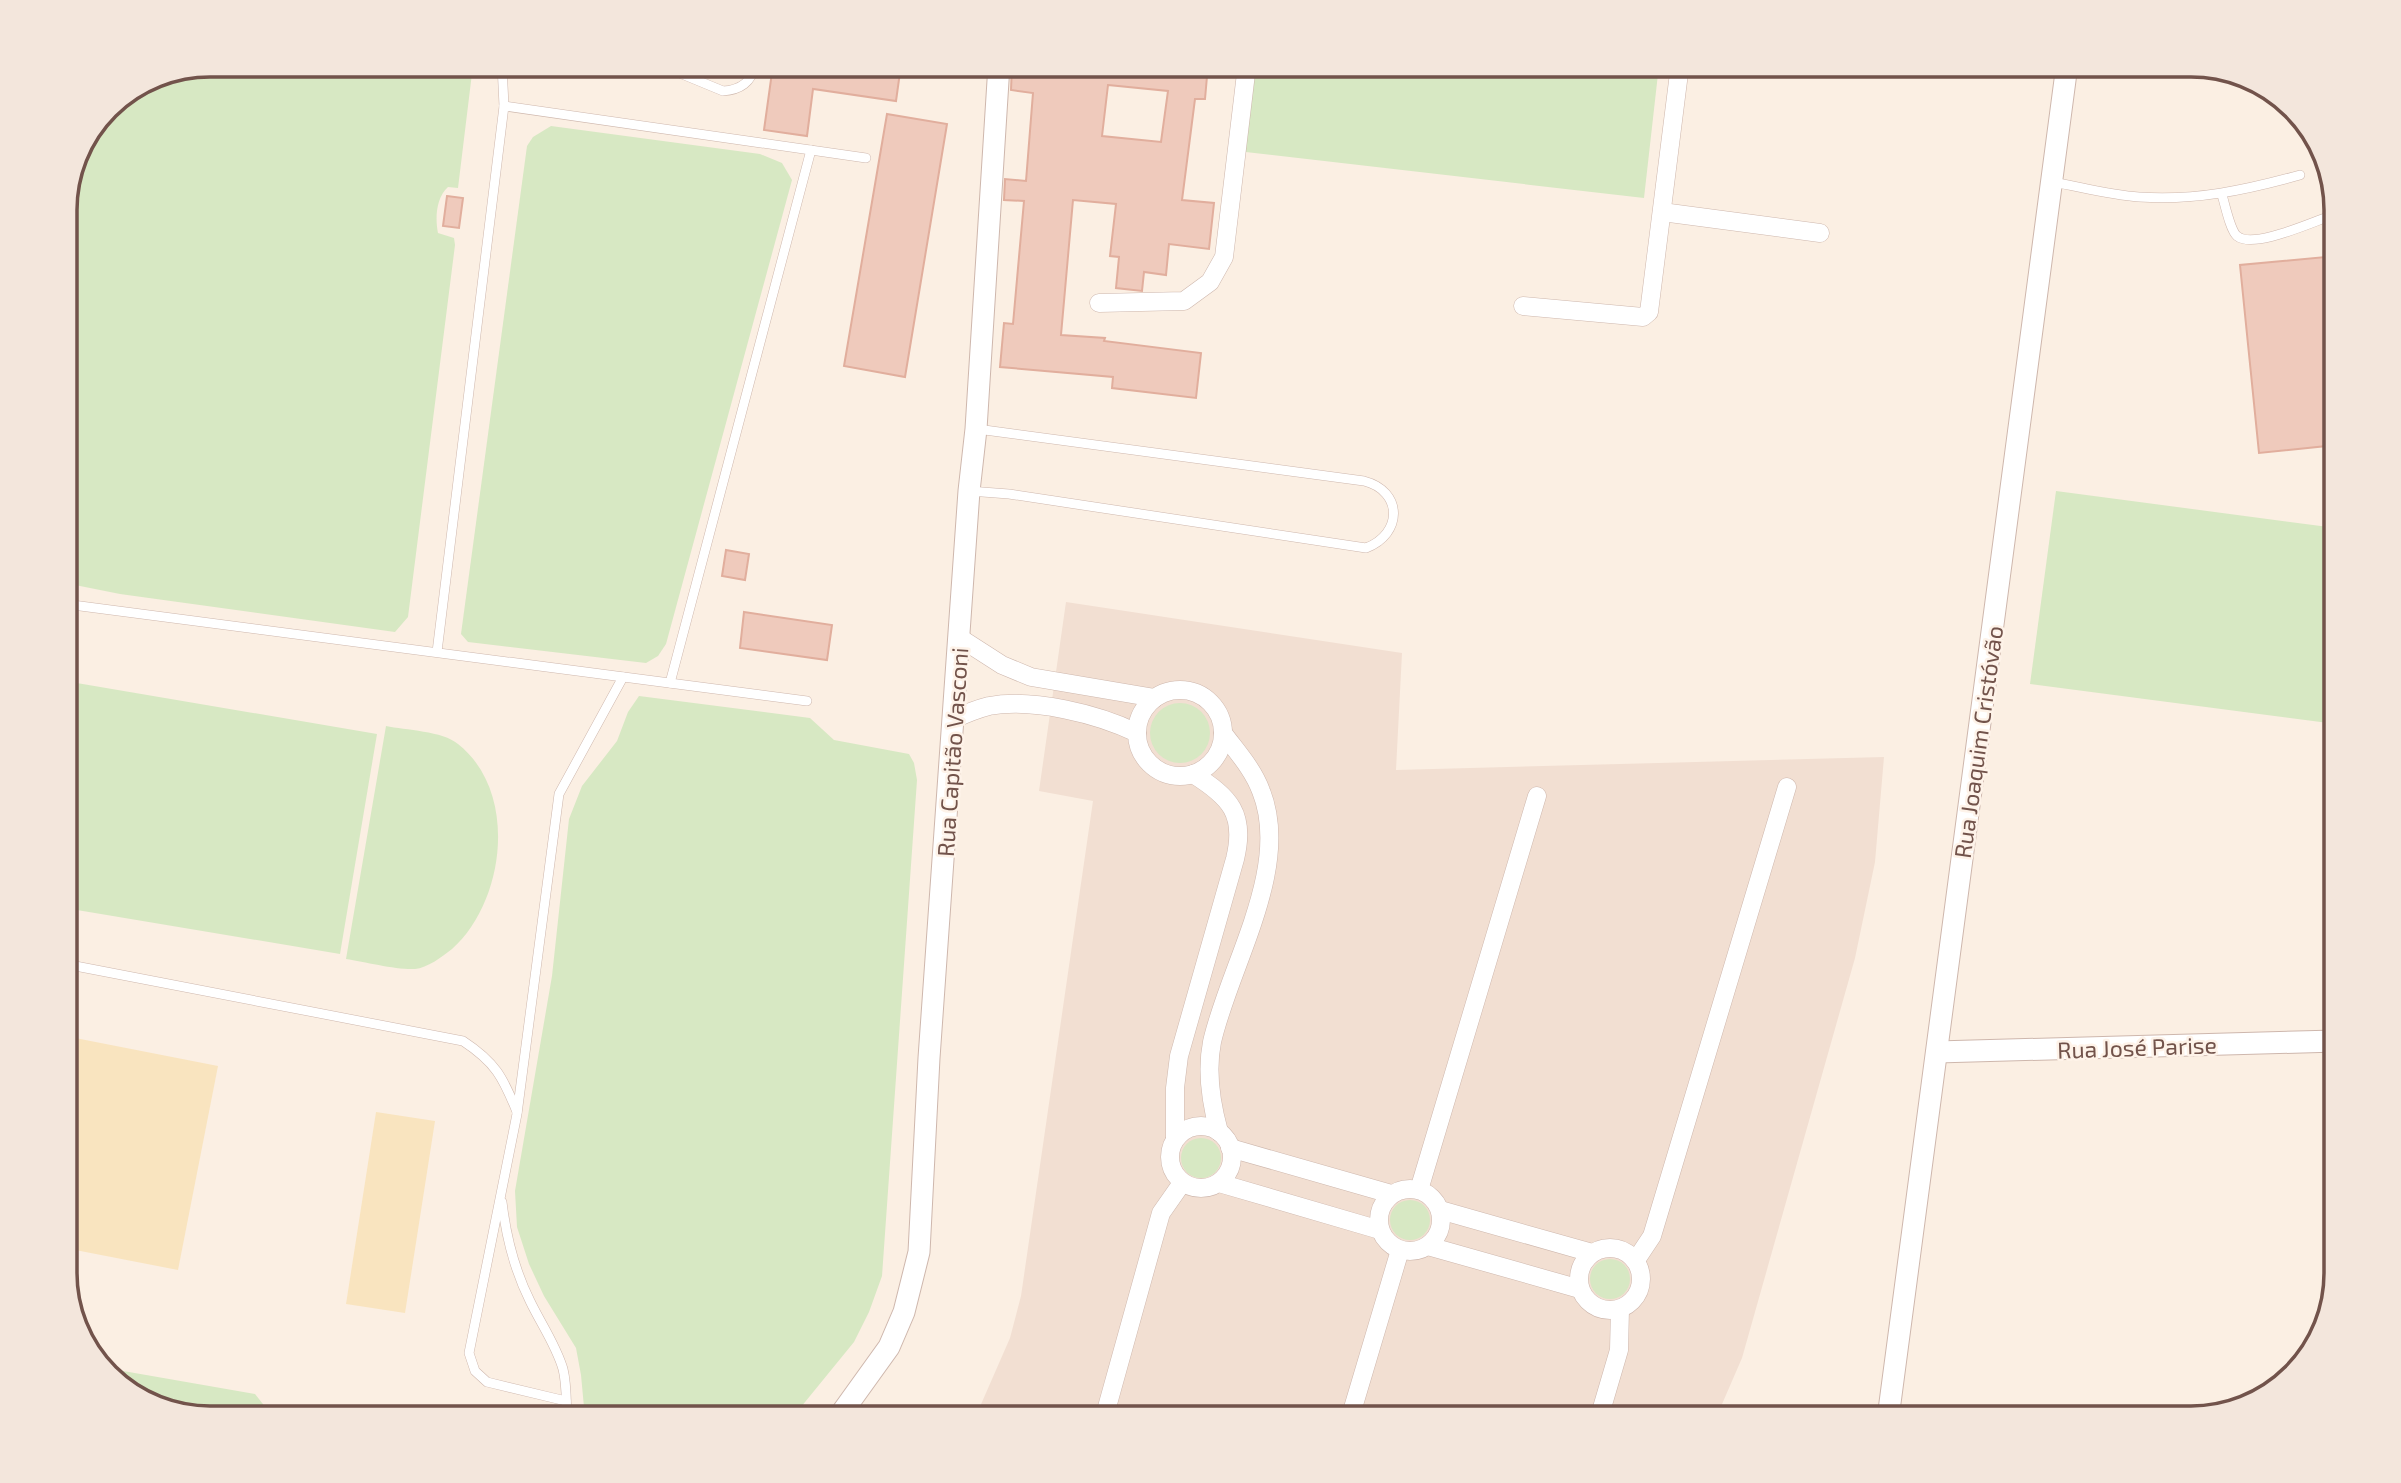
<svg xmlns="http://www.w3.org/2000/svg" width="2401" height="1483" font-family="'Exo 2',sans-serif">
<rect width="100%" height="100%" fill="#fbefe3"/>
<!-- residential -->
<polygon fill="#f2dfd2" points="1066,602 1402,653 1396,770 1884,757 1875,862 1855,958 1742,1358 1716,1418 975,1418 1010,1338 1021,1296 1093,801 1039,791"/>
<!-- green -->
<g fill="#d7e8c3">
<path d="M 210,65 L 473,65 L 458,188 L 448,187 C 436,198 435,218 438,233 L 454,238 L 455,245 L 408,617 L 395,632 L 120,594 L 65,583 L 65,201 L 76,154 L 108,107 L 155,76 Z"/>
<polygon points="1247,65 1659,65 1644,198 1237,151"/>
<polygon points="551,126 760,154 782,163 792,180 666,644 658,656 646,663 468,642 461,634 527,146 533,137"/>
<polygon points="2056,491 2336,528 2336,724 2030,684"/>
<polygon points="65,681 377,734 340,954 65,908"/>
<polygon points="639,696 810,718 834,740 909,754 914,763 917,780 882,1276 869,1312 854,1342 792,1418 585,1418 581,1375 576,1348 544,1296 529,1264 517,1227 515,1191 552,976 569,819 582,786 617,741 628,712"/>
<circle cx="1180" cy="733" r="30"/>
<path d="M 386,726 C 405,730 443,731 458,744 C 519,792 505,902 452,949 C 442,957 427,968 415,969 C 397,970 365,962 346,959 Z"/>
<circle cx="1201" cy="1158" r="20"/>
<circle cx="1410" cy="1220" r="20"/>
<circle cx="1610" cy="1279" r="20"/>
<polygon points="106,1368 255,1394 274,1418 210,1418 137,1399"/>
</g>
<!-- sand -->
<g fill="#f9e4bf">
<polygon points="65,1036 218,1066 178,1270 65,1248"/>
<polygon points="376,1112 435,1121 405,1313 346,1304"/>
</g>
<!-- building -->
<g fill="#efcabc" stroke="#e1ae9d" stroke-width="2" fill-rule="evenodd">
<polygon points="773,65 825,65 879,73 880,65 901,65 896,101 813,89 807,136 764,130"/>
<path d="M 1012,65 L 1208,65 L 1205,99 L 1195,99 L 1182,200 L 1214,203 L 1209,249 L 1169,244 L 1166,275 L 1144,272 L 1142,291 L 1116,288 L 1119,257 L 1110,256 L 1116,204 L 1073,200 L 1061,335 L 1105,338 L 1104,341 L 1201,353 L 1196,398 L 1112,388 L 1113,377 L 1000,367 L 1004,323 L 1013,324 L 1024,201 L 1004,200 L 1005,179 L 1026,181 L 1033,93 L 1011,90 ZM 1108,85 L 1168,91 L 1161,142 L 1102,136 Z"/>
<polygon points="887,114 947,124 905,377 844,366"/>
<polygon points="447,196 463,198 459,228 443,226"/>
<polygon points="2336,256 2336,445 2259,453 2240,265"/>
<polygon points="726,550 749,554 745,580 722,576"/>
<polygon points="744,612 832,625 827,660 740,648"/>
</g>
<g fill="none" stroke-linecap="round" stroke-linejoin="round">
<defs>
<g id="service">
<path d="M 660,65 L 723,91 C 740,90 752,82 755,65"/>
<polyline points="504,106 866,158"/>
<path d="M 2053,182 C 2081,187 2110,195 2139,197 C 2195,201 2246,190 2300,175"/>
<path d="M 2222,195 C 2225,204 2230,230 2237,236 C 2254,250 2316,220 2336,214"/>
<path d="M 969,491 L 1009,494 L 1366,548 C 1403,534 1403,491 1364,481 L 977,429"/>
<polyline points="65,604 807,701"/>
<polyline points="437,652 504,106 502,65"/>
<polyline points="670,683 811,150"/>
<path d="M 65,964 L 463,1041 C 495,1062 503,1077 517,1112"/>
<path d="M 502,1202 C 506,1236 514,1269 530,1301 C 541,1324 556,1345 563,1369 C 567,1385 566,1403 567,1418"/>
<polyline points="566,1401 487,1382 475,1371 469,1353 517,1114 559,794 623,677"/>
</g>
<g id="minor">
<polyline points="1662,212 1820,233"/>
<polyline points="1099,303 1184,301 1210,282 1224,257 1247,65"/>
<polyline points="1523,306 1643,317 1649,312 1680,65"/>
<polyline points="960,638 1002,665 1031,677 1155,698"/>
<circle cx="1180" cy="733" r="43"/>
<path d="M 954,719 C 965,714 977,709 989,706 C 1033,698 1098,714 1137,733"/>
<circle cx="1201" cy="1157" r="31"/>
<path d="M 1219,1132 C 1211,1103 1206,1072 1212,1042 C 1229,966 1292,868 1261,791 C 1253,769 1237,752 1223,733"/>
<path d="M 1175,1139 L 1175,1088 L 1179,1056 L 1235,859 C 1246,814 1230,797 1193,774"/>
<polyline points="1230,1148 1391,1194"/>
<polyline points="1219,1183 1380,1230"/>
<circle cx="1410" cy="1220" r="31"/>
<polyline points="1419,1190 1537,796"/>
<polyline points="1440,1210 1592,1253"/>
<polyline points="1428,1246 1580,1289"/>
<circle cx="1610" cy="1279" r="31"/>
<polyline points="1636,1260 1652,1236 1787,787"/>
<polyline points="1104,1418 1161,1213 1182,1183"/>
<polyline points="1350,1418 1400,1250"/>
<polyline points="1599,1418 1619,1350 1620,1309"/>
</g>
<g id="tertiary">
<polyline points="1937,1052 2336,1041"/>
<polyline points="838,1418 889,1347 904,1312 919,1252 929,1058 969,491 976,429 999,65"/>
<polyline points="1888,1418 2067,65"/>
</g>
</defs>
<!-- service casing -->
<use href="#service" stroke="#ceb7ad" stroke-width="10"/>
<!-- minor casing -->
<use href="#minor" stroke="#ceb7ad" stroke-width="19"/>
<!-- tertiary casing -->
<use href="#tertiary" stroke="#ceb7ad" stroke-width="23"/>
<!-- service -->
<use href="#service" stroke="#fff" stroke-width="9"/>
<!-- minor -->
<use href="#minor" stroke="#fff" stroke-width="18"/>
<!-- tertiary -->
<use href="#tertiary" stroke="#fff" stroke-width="21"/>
</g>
<g text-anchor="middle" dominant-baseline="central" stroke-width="5" stroke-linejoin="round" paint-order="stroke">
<!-- street labels -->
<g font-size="23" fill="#72534b" stroke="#fef3e9">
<text transform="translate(1978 742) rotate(-82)">Rua Joaquim Cristóvão</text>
<text transform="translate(952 752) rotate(-86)">Rua Capitão Vasconi</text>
<text transform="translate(2137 1047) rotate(-2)">Rua José Parise</text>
</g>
</g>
<!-- crop -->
<path d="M0 0H2401V1483H0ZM210 77H2191A133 133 0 0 1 2324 210V1273A133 133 0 0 1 2191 1406H210A133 133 0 0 1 77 1273V210A133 133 0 0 1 210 77Z" fill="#f3e6dc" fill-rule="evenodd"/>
<path fill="none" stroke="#72534b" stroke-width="3.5" d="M210 77H2191A133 133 0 0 1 2324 210V1273A133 133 0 0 1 2191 1406H210A133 133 0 0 1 77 1273V210A133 133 0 0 1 210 77Z"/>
</svg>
